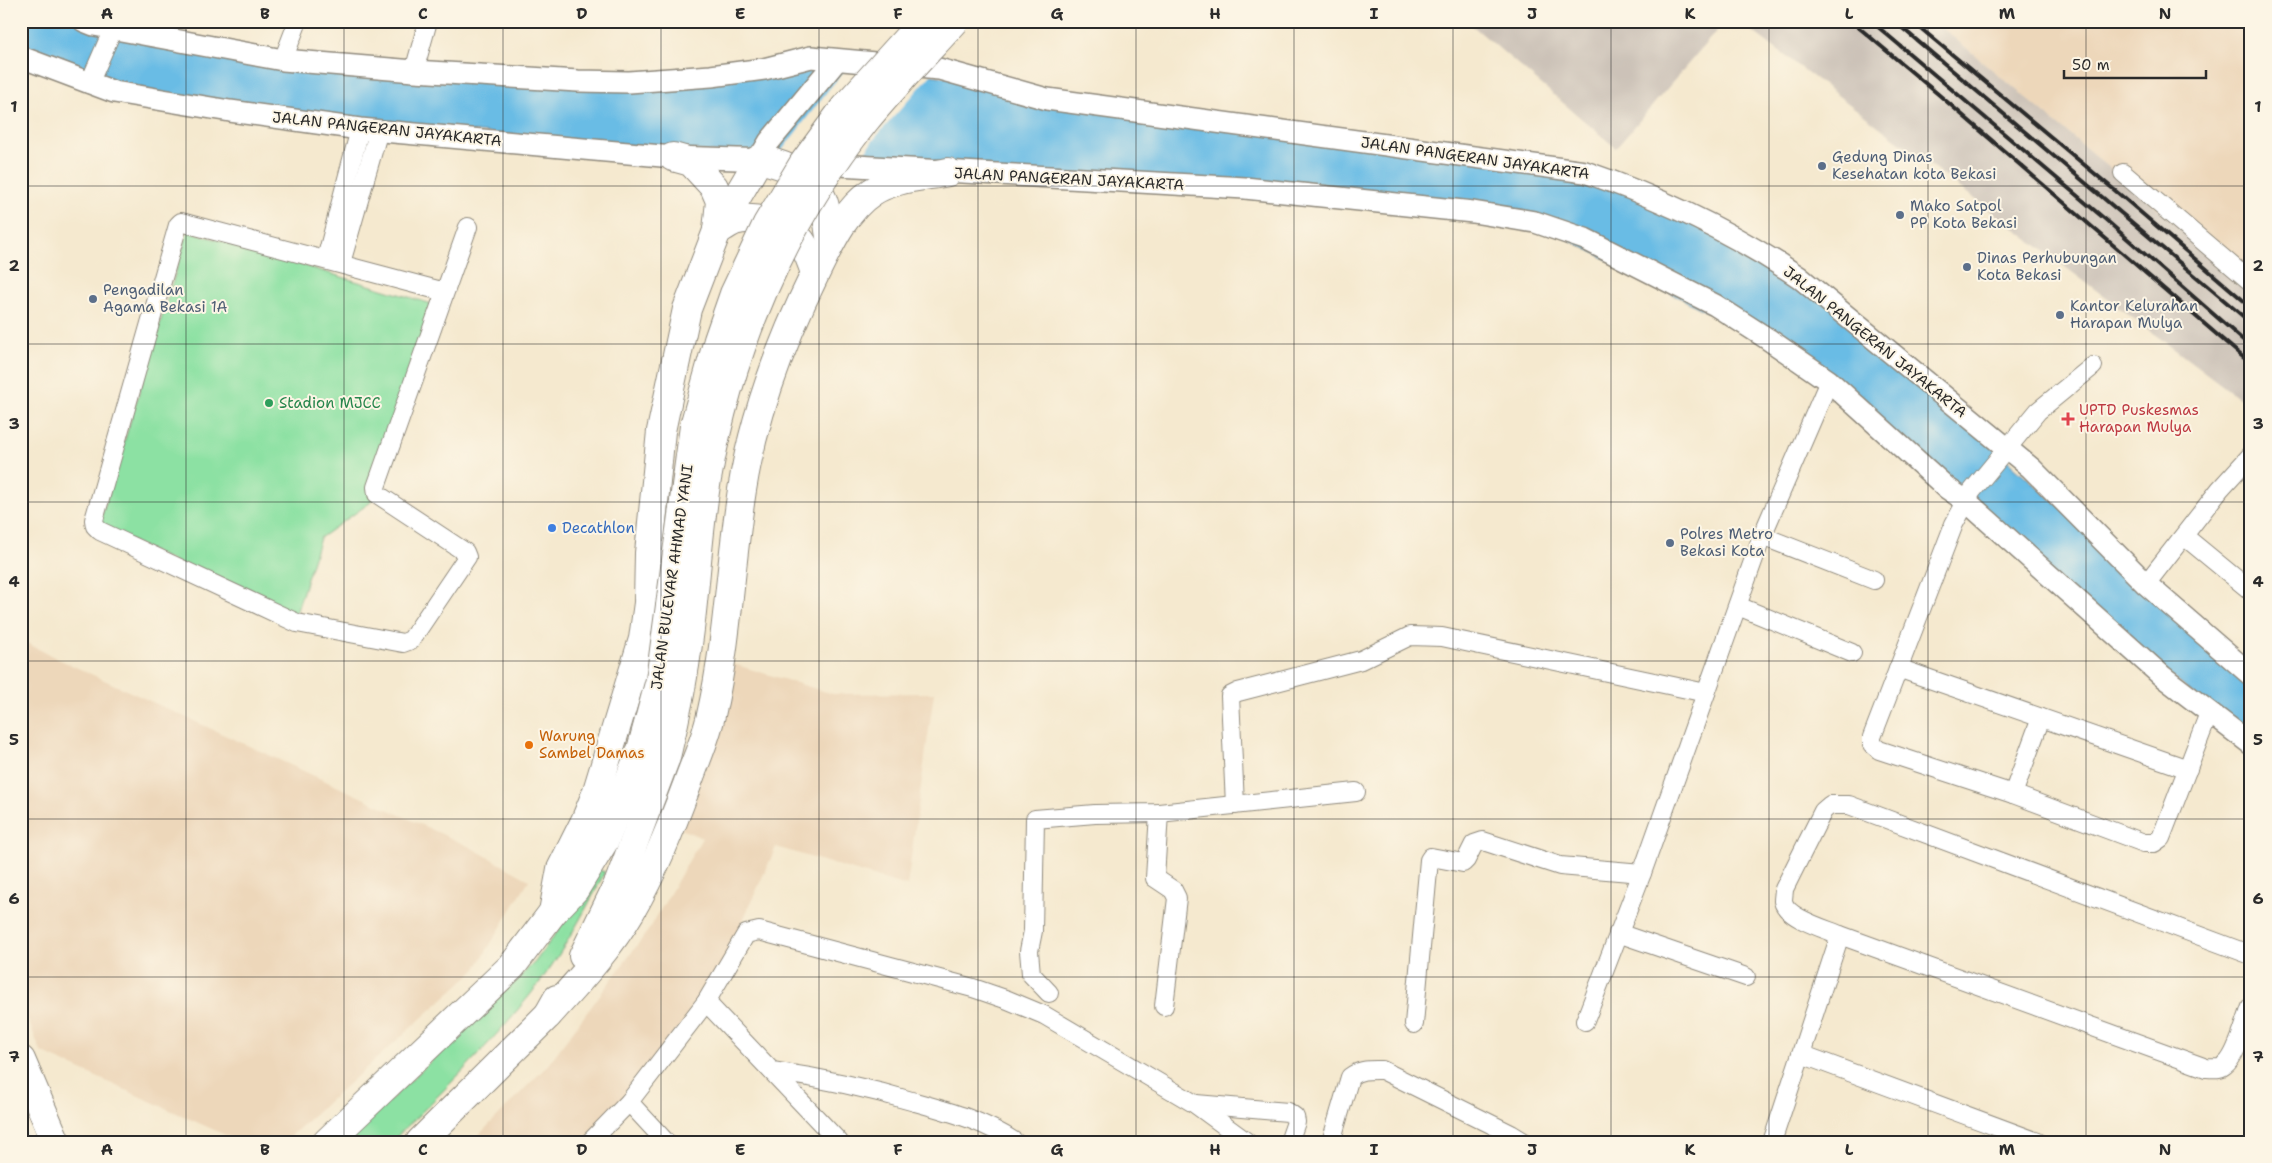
<svg xmlns="http://www.w3.org/2000/svg" width="2272" height="1163" font-family="'Shantell Sans',sans-serif">
<rect width="100%" height="100%" fill="#fcf5e5"/>
<filter id="ink" filterUnits="userSpaceOnUse"><feTurbulence type="fractalNoise" baseFrequency=".02" numOctaves="2"/><feDisplacementMap in="SourceGraphic" scale="10" xChannelSelector="R" yChannelSelector="G"/><feConvolveMatrix kernelMatrix="1 2 1 2 8 2 1 2 1" color-interpolation-filters="sRGB"/></filter>
<filter id="wash" filterUnits="userSpaceOnUse"><feTurbulence type="fractalNoise" baseFrequency=".0096" numOctaves="4" result="noise"/><feDisplacementMap in="SourceGraphic" scale="20" xChannelSelector="R" yChannelSelector="G"/><feGaussianBlur stdDeviation="1.12" result="paint"/><feColorMatrix in="noise" values="0 0 0 0 0 0 0 0 0 0 0 0 0 0 0 0 0 1.4 0 .05"/><feComposite in="paint" operator="in"/></filter>
<g filter="url(#wash)">
<rect width="100%" height="100%" fill="#f5e9cf"/>
<!-- built -->
<g fill="#edd7ba">
<polygon points="1934,21 2251,21 2251,286"/>
<polygon points="21,640 58,659 470,847 529,880 475,970 284,1142 241,1142 41,1052 21,1003"/>
<polygon points="720,660 833,694 934,693 907,886 776,847 706,1002 590,1142 472,1142 547,1066 650,928 702,838 672,825"/>
</g>
<!-- industrial -->
<g fill="#ccc2b8">
<polygon points="1467,21 1725,21 1616,148"/>
<polygon points="1739,21 1934,21 2251,286 2251,407"/>
</g>
<!-- green -->
<g fill="#8ce1a3" stroke="#5c8667">
<polygon points="188,231 432,304 371,502 320,538 294,620 99,525"/>
<path d="M 598,870 L 605,872 C 583,915 560,958 530,995 C 487,1048 440,1095 391,1142 L 346,1142 L 535,962 L 574,908 Z"/>
</g>
<!-- water -->
<polygon fill="#69bce5" stroke="#4a7488" points="21,21 84,21 207,47 578,81 811,57 1585,172 1799,277 2251,675 2251,744 1805,363 1535,222 230,111 21,57"/>
<!-- pier -->
<polygon fill="#f5e9cf" points="855,59 938,67 874,139 856,165 773,162 829,89"/>
<g fill="none" stroke-linecap="round" stroke-linejoin="round">
<!-- stream -->
<polyline stroke="#69bce5" stroke-width="5.5" points="21,1131 26,1142"/>
</g>
</g>
<g filter="url(#ink)">
<g fill="none" stroke-linecap="round" stroke-linejoin="round">
<defs>
<g id="minor">
<polyline points="283,60 298,21"/>
<polyline points="414,71 428,21"/>
<polyline points="89,84 113,29"/>
<polyline points="2123,173 2251,282"/>
<polyline points="326,259 360,129"/>
<polyline points="341,263 379,130"/>
<polyline points="445,292 181,222 178,225 94,520 95,526 100,531 297,623 403,643 411,640 467,557 465,552 377,494 376,487 468,227"/>
<polyline points="2093,366 2038,411 1972,491 1954,524 1872,737 1872,744 1879,750 2013,794 2144,843 2154,843 2161,838 2209,713"/>
<polyline points="1762,536 1874,580"/>
<polyline points="2184,536 2251,591"/>
<polyline points="2146,584 2220,489 2251,455"/>
<polyline points="1738,606 1852,653"/>
<polyline points="1898,668 2188,769"/>
<polyline points="2013,794 2041,718"/>
<polyline points="1235,805 1230,696 1238,692 1361,660 1410,636 1442,637 1706,693"/>
<polyline points="1159,813 1155,878 1173,890 1177,898 1164,1006"/>
<polyline points="1618,933 1746,977"/>
<path d="M 2251,955 L 1849,805 L 1830,805 L 1823,811 L 1784,889 C 1784,892 1783,897 1783,901 C 1786,918 1826,929 1840,935 L 2206,1068 C 2213,1068 2220,1070 2225,1065 C 2237,1056 2245,1022 2251,1007"/>
<polyline points="1049,993 1031,974 1029,951 1033,931 1035,819 1095,814 1159,813 1356,792"/>
<polyline points="706,1002 839,1142"/>
<polyline points="1585,1021 1642,873 1762,536 1829,381"/>
<polyline points="1414,1024 1429,860 1431,857 1463,863 1466,860 1474,844 1483,841 1560,866 1642,873"/>
<polyline points="1801,1054 2038,1142"/>
<path d="M 772,1071 C 821,1078 868,1088 915,1102 C 951,1112 984,1121 1015,1142"/>
<polyline points="629,1102 666,1142"/>
<polyline points="1196,1104 1288,1112 1295,1117 1296,1122 1289,1142"/>
<polyline points="590,1142 629,1102 706,1002 746,934 759,931 973,988 1008,1000 1044,1015 1195,1104 1247,1142"/>
<path d="M 1331,1142 L 1350,1077 C 1360,1069 1370,1070 1382,1070 L 1511,1134 L 1524,1142"/>
<polyline points="1772,1142 1840,935"/>
</g>
<g id="tertiary">
<path d="M 84,21 L 94,25 L 283,60 L 414,71 L 578,81 L 629,82 L 711,76 L 764,69 L 811,57 L 939,69 L 1047,99 L 1585,172 C 1661,198 1732,232 1799,277 L 2031,468 L 2146,584 L 2251,675"/>
<polyline points="21,57 114,92 230,111 360,129 673,157 771,160"/>
<polyline points="759,159 769,142 837,60"/>
<polyline points="821,164 1245,188 1473,212 1535,222 1585,239 1715,305 1768,339 1829,381 1947,488 1966,501 2162,676 2251,744"/>
</g>
<g id="primary">
<polyline points="673,157 691,162 714,187 720,201 717,230"/>
<path d="M 717,231 C 722,228 728,224 734,221 C 755,214 792,225 803,244 C 808,253 812,264 815,273"/>
<path d="M 553,912 L 561,869 L 585,821 L 596,794 L 643,639 L 648,603 L 649,553 L 661,431 L 687,309 L 717,231 L 759,159 C 782,164 814,175 823,200 C 828,213 828,228 831,242"/>
<polyline points="583,956 619,882 666,757"/>
<path d="M 548,1015 C 578,982 609,949 631,911 C 654,871 671,828 687,785 C 695,762 706,739 711,715 C 728,641 730,565 742,490 C 754,413 782,341 816,272 C 830,244 845,210 872,192 C 893,178 923,177 948,172"/>
<polyline points="21,1060 56,1142"/>
<polyline points="327,1142 512,966 553,912 575,889 605,840 641,750"/>
<polyline points="420,1142 548,1015 557,999"/>
</g>
</defs>
<!-- minor casing -->
<use href="#minor" stroke="#908a7d" stroke-width="20"/>
<!-- tertiary casing -->
<use href="#tertiary" stroke="#908a7d" stroke-width="24"/>
<!-- primary casing -->
<use href="#primary" stroke="#908a7d" stroke-width="30"/>
<!-- minor -->
<use href="#minor" stroke="#fff" stroke-width="18"/>
<!-- tertiary -->
<use href="#tertiary" stroke="#fff" stroke-width="21"/>
<!-- primary -->
<use href="#primary" stroke="#fff" stroke-width="28"/>
<!-- rail -->
<g stroke="#2b2b2b" stroke-width="4">
<polyline points="1851,21 1938,94 2251,364"/>
<polyline points="1871,21 2106,220 2251,347"/>
<polyline points="1894,21 2251,323"/>
<polyline points="1912,21 2124,198 2251,307"/>
</g>
<defs>
<g id="primary-bridge">
<polyline points="641,750 660,680 694,426 718,340 734,294 767,224 803,164 845,107 923,21"/>
<path d="M 666,757 C 676,717 684,678 689,637 C 696,585 698,531 707,479 C 730,349 782,225 865,121 C 893,87 925,54 955,21"/>
</g>
</defs>
<!-- primary-bridge casing -->
<use href="#primary-bridge" stroke="#908a7d" stroke-width="30" stroke-linecap="butt"/>
<!-- primary-bridge -->
<use href="#primary-bridge" stroke="#fff" stroke-width="28"/>
</g>
</g>
<!-- grid -->
<path fill="none" stroke="#2b2b2b" stroke-width="1" stroke-opacity="0.55" d="M 186,21 L 186,1142M 344,21 L 344,1142M 503,21 L 503,1142M 661,21 L 661,1142M 819,21 L 819,1142M 978,21 L 978,1142M 1136,21 L 1136,1142M 1294,21 L 1294,1142M 1453,21 L 1453,1142M 1611,21 L 1611,1142M 1769,21 L 1769,1142M 1928,21 L 1928,1142M 2086,21 L 2086,1142M 21,186 L 2251,186M 21,344 L 2251,344M 21,502 L 2251,502M 21,661 L 2251,661M 21,819 L 2251,819M 21,977 L 2251,977"/>
<!-- markers -->
<g fill="#5c6f8a" stroke="#fcf5e5" stroke-width="2">
<circle cx="1822" cy="166" r="5"/>
<circle cx="1900" cy="215" r="5"/>
<circle cx="1967" cy="267" r="5"/>
<circle cx="93" cy="299" r="5"/>
<circle cx="2060" cy="315" r="5"/>
<circle cx="1670" cy="543" r="5"/>
</g>
<circle fill="#2e9e5b" stroke="#fcf5e5" stroke-width="2" cx="269" cy="403" r="5"/>
<path fill="#e0444e" stroke="#fcf5e5" stroke-width="2" d="M2065.5 411.5h5v5h5v5h-5v5h-5v-5h-5v-5h5z"/>
<circle fill="#3f7fe0" stroke="#fcf5e5" stroke-width="2" cx="552" cy="528" r="5"/>
<circle fill="#e8710a" stroke="#fcf5e5" stroke-width="2" cx="529" cy="745" r="5"/>
<g text-anchor="middle" dominant-baseline="central" stroke-width="4" stroke-linejoin="round" paint-order="stroke">
<!-- street labels -->
<g font-size="15" fill="#2b2b2b" stroke="#fcf5e5">
<text transform="translate(387 129) rotate(6)">JALAN PANGERAN JAYAKARTA</text>
<text transform="translate(1475 158) rotate(8)">JALAN PANGERAN JAYAKARTA</text>
<text transform="translate(1069 179) rotate(3)">JALAN PANGERAN JAYAKARTA</text>
<text transform="translate(1875 342) rotate(39)">JALAN PANGERAN JAYAKARTA</text>
<text transform="translate(672 577) rotate(-82)">JALAN BULEVAR AHMAD YANI</text>
</g>
<!-- service labels -->
<g font-size="15" fill="#4e5e75" stroke="#fcf5e5" text-anchor="start">
<text x="1832" y="157">Gedung Dinas<tspan x="1832" dy="17">Kesehatan kota Bekasi</tspan></text>
<text x="1910" y="206">Mako Satpol<tspan x="1910" dy="17">PP Kota Bekasi</tspan></text>
<text x="1977" y="258">Dinas Perhubungan<tspan x="1977" dy="17">Kota Bekasi</tspan></text>
<text x="103" y="290">Pengadilan<tspan x="103" dy="17">Agama Bekasi 1A</tspan></text>
<text x="2070" y="306">Kantor Kelurahan<tspan x="2070" dy="17">Harapan Mulya</tspan></text>
<text x="1680" y="534">Polres Metro<tspan x="1680" dy="17">Bekasi Kota</tspan></text>
</g>
<!-- leisure labels -->
<g font-size="15" fill="#27864d" stroke="#fcf5e5" text-anchor="start">
<text x="279" y="403">Stadion MJCC</text>
</g>
<!-- health labels -->
<g font-size="15" fill="#be3a42" stroke="#fcf5e5" text-anchor="start">
<text x="2079" y="410">UPTD Puskesmas<tspan x="2079" dy="17">Harapan Mulya</tspan></text>
</g>
<!-- shop labels -->
<g font-size="15" fill="#366cbe" stroke="#fcf5e5" text-anchor="start">
<text x="562" y="528">Decathlon</text>
</g>
<!-- food labels -->
<g font-size="15" fill="#c56008" stroke="#fcf5e5" text-anchor="start">
<text x="539" y="736">Warung<tspan x="539" dy="17">Sambel Damas</tspan></text>
</g>
</g>
<!-- margin -->
<rect width="2272" height="1163" fill="none" stroke="#fcf5e5" stroke-width="55"/>
<!-- scale -->
<path d="M2064 70v8h142v-8" fill="none" stroke="#2b2b2b" stroke-width="2.5"/>
<text x="2072" y="70" font-size="15" fill="#2b2b2b" stroke="#fcf5e5" stroke-width="4" paint-order="stroke">50 m</text>
<rect x="28" y="28" width="2216" height="1108" fill="none" stroke="#2b2b2b" stroke-width="2"/>
<g font-size="16" text-anchor="middle" font-weight="bold" fill="#2b2b2b">
<text x="107" y="19">A</text>
<text x="265" y="19">B</text>
<text x="423" y="19">C</text>
<text x="582" y="19">D</text>
<text x="740" y="19">E</text>
<text x="898" y="19">F</text>
<text x="1057" y="19">G</text>
<text x="1215" y="19">H</text>
<text x="1374" y="19">I</text>
<text x="1532" y="19">J</text>
<text x="1690" y="19">K</text>
<text x="1849" y="19">L</text>
<text x="2007" y="19">M</text>
<text x="2165" y="19">N</text>
<text x="14" y="112">1</text>
<text x="2258" y="112">1</text>
<text x="14" y="271">2</text>
<text x="2258" y="271">2</text>
<text x="14" y="429">3</text>
<text x="2258" y="429">3</text>
<text x="14" y="587">4</text>
<text x="2258" y="587">4</text>
<text x="14" y="745">5</text>
<text x="2258" y="745">5</text>
<text x="14" y="904">6</text>
<text x="2258" y="904">6</text>
<text x="14" y="1062">7</text>
<text x="2258" y="1062">7</text>
<text x="107" y="1155">A</text>
<text x="265" y="1155">B</text>
<text x="423" y="1155">C</text>
<text x="582" y="1155">D</text>
<text x="740" y="1155">E</text>
<text x="898" y="1155">F</text>
<text x="1057" y="1155">G</text>
<text x="1215" y="1155">H</text>
<text x="1374" y="1155">I</text>
<text x="1532" y="1155">J</text>
<text x="1690" y="1155">K</text>
<text x="1849" y="1155">L</text>
<text x="2007" y="1155">M</text>
<text x="2165" y="1155">N</text>
</g>
</svg>
